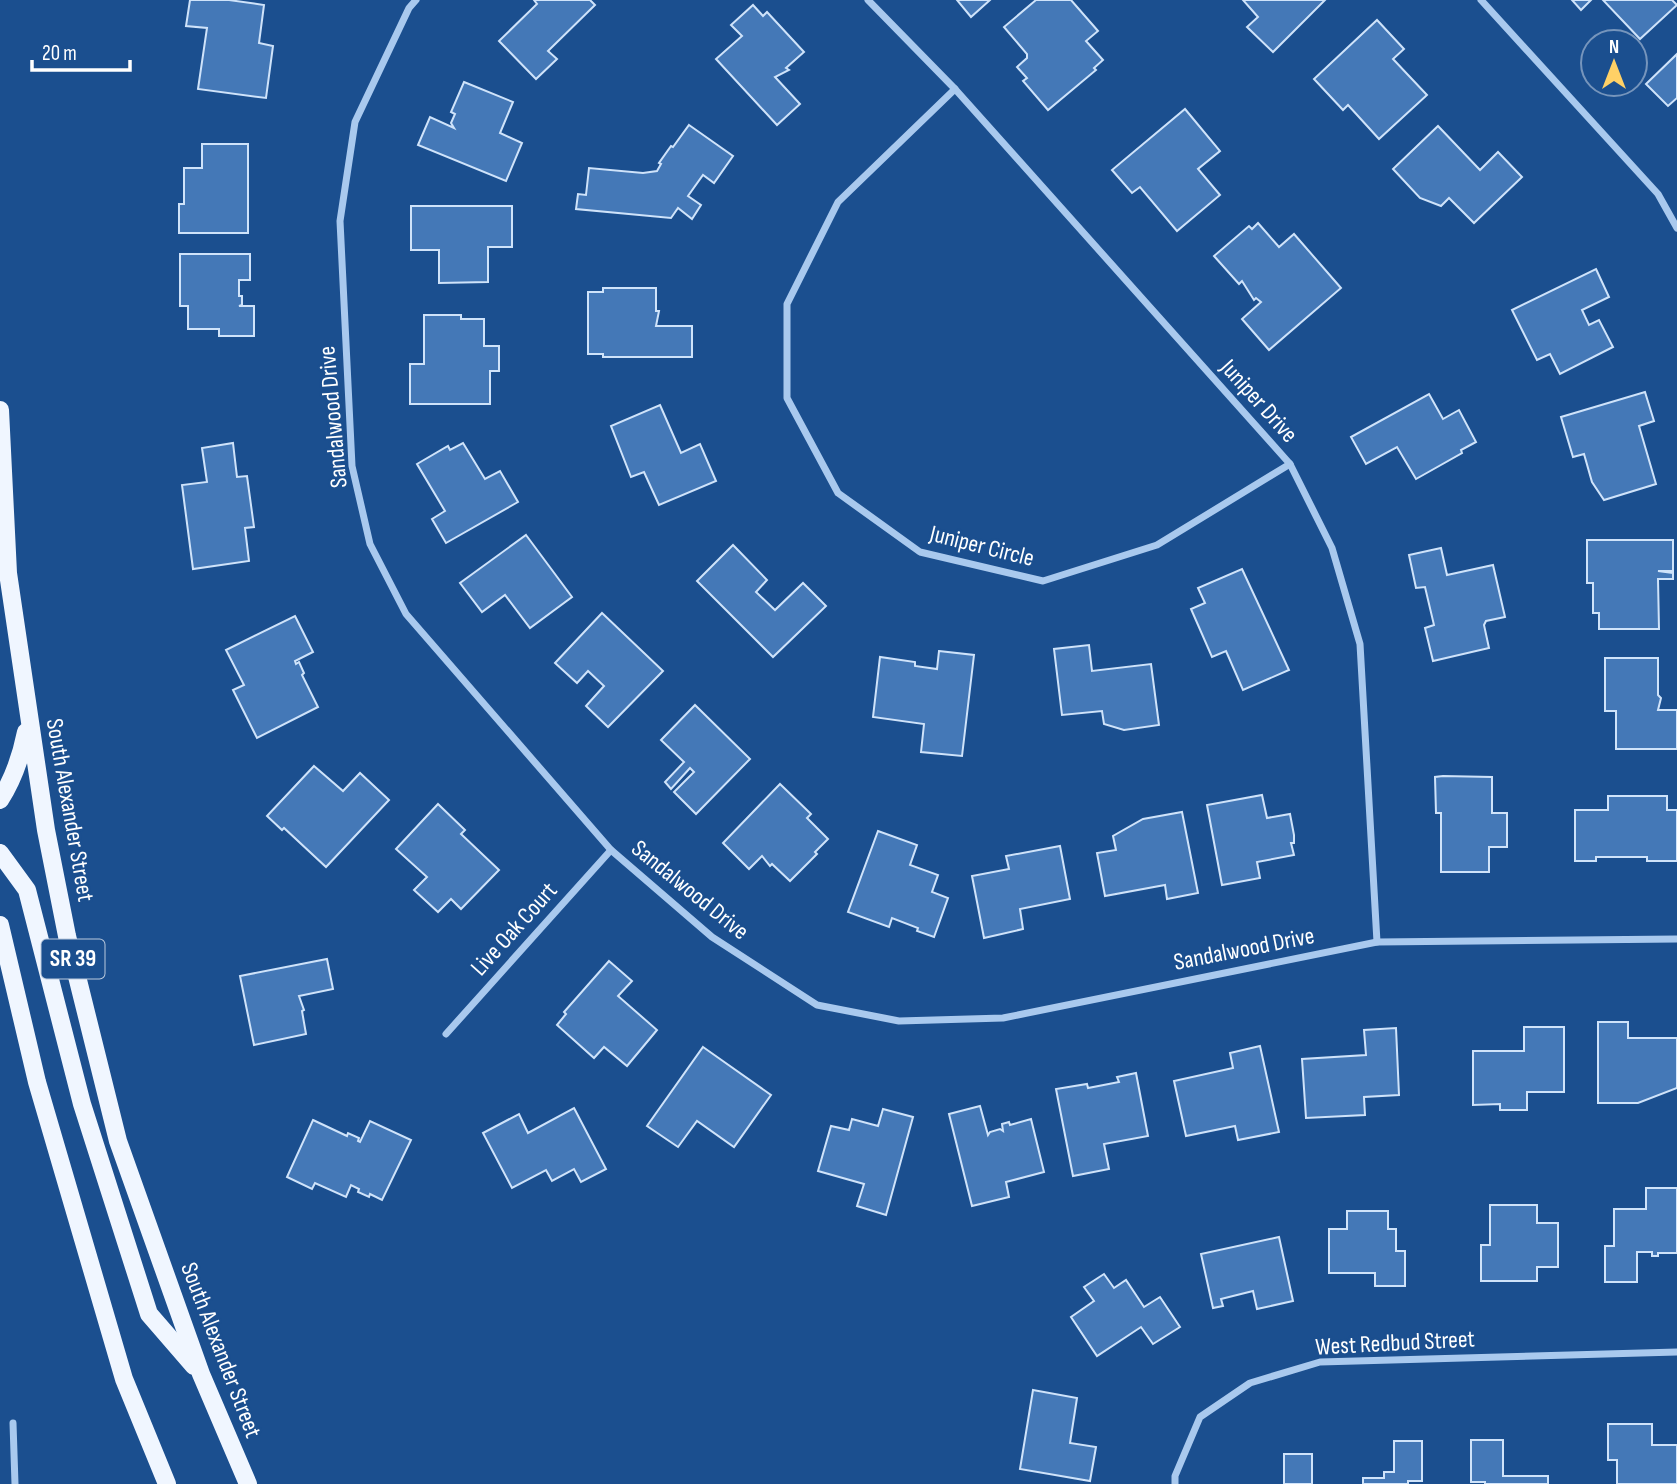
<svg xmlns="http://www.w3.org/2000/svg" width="1677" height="1484" font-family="'Sofia Sans Condensed',sans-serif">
<rect width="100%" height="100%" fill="#1b4f8f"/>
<!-- building -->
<g fill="#4478b7" stroke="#cfe3fa" stroke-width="2">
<polygon points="190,0 229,0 264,5 259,43 273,46 266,98 198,89 207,28 186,26"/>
<polygon points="534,0 590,0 595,5 548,51 557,59 536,79 499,41 537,4"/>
<polygon points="957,0 990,0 971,17"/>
<polygon points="1036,0 1071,0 1098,31 1086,41 1103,60 1094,68 1096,70 1048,110 1023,81 1027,78 1017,67 1027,58 1027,54 1004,27"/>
<polygon points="1243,0 1325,0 1273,52 1247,27 1258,17"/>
<polygon points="1572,0 1591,0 1581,10"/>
<polygon points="1603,0 1672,0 1677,5 1640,39"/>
<polygon points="753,5 763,16 767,12 804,52 786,68 789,70 775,77 800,104 777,125 716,59 742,36 731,25"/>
<polygon points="1377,20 1404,49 1393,59 1427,95 1379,139 1348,105 1343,110 1314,79"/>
<polygon points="1677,54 1677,98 1668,106 1646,84"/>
<polygon points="464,82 513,102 500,133 522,143 506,181 418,145 430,117 454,128 451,123 455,114 451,112"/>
<polygon points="1185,109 1220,151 1198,169 1220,195 1177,231 1140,187 1132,193 1112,170"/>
<polygon points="689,125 733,156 714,183 703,175 688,196 701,205 692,219 678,208 671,218 576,209 578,194 586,195 589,168 643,173 657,171 661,164 659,163 671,146 673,147"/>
<polygon points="1438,126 1480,170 1498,152 1522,177 1474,223 1449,198 1441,206 1420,198 1393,169"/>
<polygon points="202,144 248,144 248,233 179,233 179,204 184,204 184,168 202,168"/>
<polygon points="411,206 512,206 512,247 488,247 488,282 439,283 439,250 411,250"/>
<polygon points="1258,223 1279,247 1294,234 1341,288 1269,350 1242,319 1261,302 1256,298 1254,300 1242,281 1239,284 1214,256 1249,226 1252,229"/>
<polygon points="180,254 250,254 250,280 239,280 239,296 242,296 242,305 239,306 254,306 254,336 219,336 219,329 188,329 188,306 180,306"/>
<polygon points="1596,269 1609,297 1582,310 1589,325 1599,320 1613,347 1560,374 1550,354 1537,360 1512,310"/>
<polygon points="603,288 656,288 656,311 659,311 656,326 692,326 692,357 603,357 603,354 588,354 588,292 603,292"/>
<polygon points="424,315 461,315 461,319 484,319 484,346 499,346 499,371 490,371 490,404 410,404 410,364 424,364"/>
<polygon points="1645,392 1654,421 1639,426 1656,484 1604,500 1592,482 1584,454 1573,457 1561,417"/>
<polygon points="1429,394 1443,419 1459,410 1476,442 1461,450 1462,453 1416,479 1397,447 1366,464 1351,437"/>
<polygon points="660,405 681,453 700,444 716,481 659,505 644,472 631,477 611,426"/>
<polygon points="233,443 237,477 247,476 254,527 245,528 249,561 193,569 182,485 207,482 202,448"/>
<polygon points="463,443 485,479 500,471 518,502 446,543 432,519 445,511 417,464 448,446 450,450"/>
<polygon points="526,535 572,597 530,628 505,595 482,612 460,583"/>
<polygon points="1587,540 1673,540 1673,571 1658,571 1673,573 1673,579 1658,579 1659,629 1599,629 1599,613 1593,613 1593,583 1587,583"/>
<polygon points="733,545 767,580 756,592 775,610 803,583 826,606 773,657 697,581"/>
<polygon points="1441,548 1447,575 1493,565 1505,617 1486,621 1484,625 1489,648 1433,661 1425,628 1434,625 1425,587 1416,588 1409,555"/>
<polygon points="1242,569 1289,670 1243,690 1226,651 1212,657 1191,609 1205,603 1198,588"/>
<polygon points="602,613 663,671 608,727 586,706 604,686 588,671 577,683 555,663"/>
<polygon points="295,616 313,652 295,661 296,664 299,662 304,673 302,675 318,707 257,738 233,690 244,685 226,650"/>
<polygon points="1089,645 1092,671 1151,664 1159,725 1124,730 1104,724 1102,711 1062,715 1054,649"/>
<polygon points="939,651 974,655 962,756 921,752 924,724 873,717 880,657 915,662 915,666 937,669"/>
<polygon points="1605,658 1658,658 1658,695 1661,698 1658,710 1677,710 1677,749 1616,749 1616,711 1605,711"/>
<polygon points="695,705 750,759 696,814 674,792 694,772 690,768 671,789 665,782 684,762 661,740"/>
<polygon points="314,766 343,791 360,773 389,800 326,867 284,828 282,830 267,816"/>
<polygon points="1443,776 1492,777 1492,813 1507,813 1507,847 1489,847 1489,872 1441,872 1441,813 1436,813 1435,777"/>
<polygon points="780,784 811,814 807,818 828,839 815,852 817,854 790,881 772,864 770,866 762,856 749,869 723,843"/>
<polygon points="1262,795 1267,818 1290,814 1294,835 1294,843 1291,843 1294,855 1257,862 1260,878 1222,885 1207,805"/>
<polygon points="1608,796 1667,796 1667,810 1677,810 1677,861 1647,861 1647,857 1596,857 1596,861 1575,861 1575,810 1608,810"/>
<polygon points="438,804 465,830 461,834 499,870 461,909 451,899 438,912 414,890 427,877 396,849"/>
<polygon points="1182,812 1198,893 1167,899 1165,885 1105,896 1097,853 1116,850 1113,836 1143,819"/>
<polygon points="878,831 917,845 910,865 938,875 932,892 948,898 934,937 917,931 918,928 892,918 889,927 848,912"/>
<polygon points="1060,846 1070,899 1020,909 1023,929 984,938 972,876 1009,869 1006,856"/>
<polygon points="327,959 333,989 299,996 304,1010 302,1011 306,1034 254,1045 240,976"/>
<polygon points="609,961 632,981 618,996 657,1030 627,1066 604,1047 594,1058 557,1025 566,1014 564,1012"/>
<polygon points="1598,1022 1628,1022 1628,1038 1677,1038 1677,1088 1638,1103 1598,1103"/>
<polygon points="1524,1027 1564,1027 1564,1092 1527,1092 1527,1110 1500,1110 1500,1104 1473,1105 1473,1051 1524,1051"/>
<polygon points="1396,1028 1399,1095 1364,1097 1365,1115 1306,1118 1302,1059 1366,1055 1364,1030"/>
<polygon points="1260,1046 1279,1132 1238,1140 1235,1126 1186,1136 1174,1081 1233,1068 1230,1053"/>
<polygon points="703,1047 771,1095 734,1147 697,1121 678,1147 647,1126"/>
<polygon points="1136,1073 1148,1136 1104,1144 1109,1169 1073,1176 1056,1089 1087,1084 1088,1088 1119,1082 1117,1077"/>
<polygon points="980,1106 988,1135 990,1132 1000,1129 1003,1131 1002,1124 1009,1122 1010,1125 1031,1119 1044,1172 1006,1182 1009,1197 972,1206 949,1114"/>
<polygon points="574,1108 606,1169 581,1182 574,1169 552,1181 546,1170 512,1188 483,1133 519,1114 528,1133"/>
<polygon points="883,1109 913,1117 886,1215 857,1206 864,1184 818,1171 831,1126 849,1130 852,1119 878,1126"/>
<polygon points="313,1120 347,1136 348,1133 359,1138 358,1141 360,1142 370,1121 411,1140 382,1200 370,1194 369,1197 358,1192 359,1189 351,1185 346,1197 315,1183 312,1189 287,1177"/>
<polygon points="1646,1188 1677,1188 1677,1253 1658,1253 1658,1256 1652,1256 1652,1252 1637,1252 1637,1282 1605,1282 1605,1246 1614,1246 1614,1209 1646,1209"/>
<polygon points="1490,1205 1537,1205 1537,1223 1558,1223 1558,1267 1537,1267 1537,1281 1481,1281 1481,1245 1490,1245"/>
<polygon points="1347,1211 1388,1211 1388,1229 1396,1229 1396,1251 1405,1251 1405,1286 1375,1286 1375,1273 1329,1273 1329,1229 1347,1229"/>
<polygon points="1279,1237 1293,1301 1257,1309 1253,1291 1221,1299 1223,1306 1213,1308 1201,1254"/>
<polygon points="1104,1274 1114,1288 1126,1280 1144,1307 1160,1297 1180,1327 1153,1344 1141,1327 1097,1356 1071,1317 1094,1301 1084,1287"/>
<polygon points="1033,1390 1077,1398 1070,1443 1096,1447 1090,1481 1020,1469"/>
<polygon points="1608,1424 1652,1424 1652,1445 1677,1445 1677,1484 1617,1484 1617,1460 1608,1460"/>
<polygon points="1471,1440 1503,1440 1503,1476 1548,1476 1548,1484 1485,1484 1485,1482 1471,1482"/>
<polygon points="1394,1441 1422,1441 1422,1481 1408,1481 1408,1484 1363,1484 1363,1478 1384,1478 1384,1472 1394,1472"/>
<rect x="1284" y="1454" width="28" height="30"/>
</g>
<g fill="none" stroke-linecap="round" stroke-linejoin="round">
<!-- street -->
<g stroke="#a9c9ee" stroke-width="7">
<polyline points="416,0 409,8 355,122 340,221 352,466 370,544 406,614 611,850 712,937 817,1005 899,1021 1003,1018 1377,942 1677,939"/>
<polyline points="868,0 955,89 1290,464 1332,548 1360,644 1377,942"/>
<polyline points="1481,0 1658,194 1677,228"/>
<polyline points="955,89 838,202 787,304 787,398 838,493 920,552 1043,581 1157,545 1290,464"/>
<polyline points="446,1034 611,850"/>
<polyline points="13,1423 15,1484"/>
<polyline points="1175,1484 1175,1476 1200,1417 1250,1383 1320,1362 1677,1352"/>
</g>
<!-- primary -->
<g stroke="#f0f6ff" stroke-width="18">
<polyline points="0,410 8,573 46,830 67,936 118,1141 201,1374 248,1484"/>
<path d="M 0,800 C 14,778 21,757 26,732"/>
<polyline points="0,853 27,890 82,1104 149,1314 194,1366"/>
<polyline points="0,925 37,1082 124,1379 167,1484"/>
</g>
</g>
<g text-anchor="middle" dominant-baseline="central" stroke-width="5" stroke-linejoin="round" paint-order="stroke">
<!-- shield labels -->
<rect fill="#1b4f8f" stroke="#bbcadd" stroke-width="2" x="41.5" y="939.5" width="63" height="39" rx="5"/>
<g font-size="23" font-weight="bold" fill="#fff">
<text x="73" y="959">SR 39</text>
</g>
<!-- street labels -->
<g font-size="24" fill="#fff" stroke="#1b4f8f">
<text transform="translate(1259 401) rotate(48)">Juniper Drive</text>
<text transform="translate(333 417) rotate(-95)">Sandalwood Drive</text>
<text transform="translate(982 546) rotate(14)">Juniper Circle</text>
<text transform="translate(70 810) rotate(80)">South Alexander Street</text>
<text transform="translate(690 890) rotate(39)">Sandalwood Drive</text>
<text transform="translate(514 929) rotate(-48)">Live Oak Court</text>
<text transform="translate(1244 949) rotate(-11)">Sandalwood Drive</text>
<text transform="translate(1395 1343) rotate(-3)">West Redbud Street</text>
<text transform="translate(221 1350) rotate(69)">South Alexander Street</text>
</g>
</g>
<!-- north arrow -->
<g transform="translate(1614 63)"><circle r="33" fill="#1b4f8f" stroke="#7695bc" stroke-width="2"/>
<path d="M0-5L12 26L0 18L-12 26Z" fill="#ffd166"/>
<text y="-10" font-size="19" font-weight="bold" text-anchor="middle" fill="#ffffff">N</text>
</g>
<!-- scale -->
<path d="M32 60v10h98v-10" fill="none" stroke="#ffffff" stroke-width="3.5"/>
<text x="42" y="60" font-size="21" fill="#ffffff" stroke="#1b4f8f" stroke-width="5" paint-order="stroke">20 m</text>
</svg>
